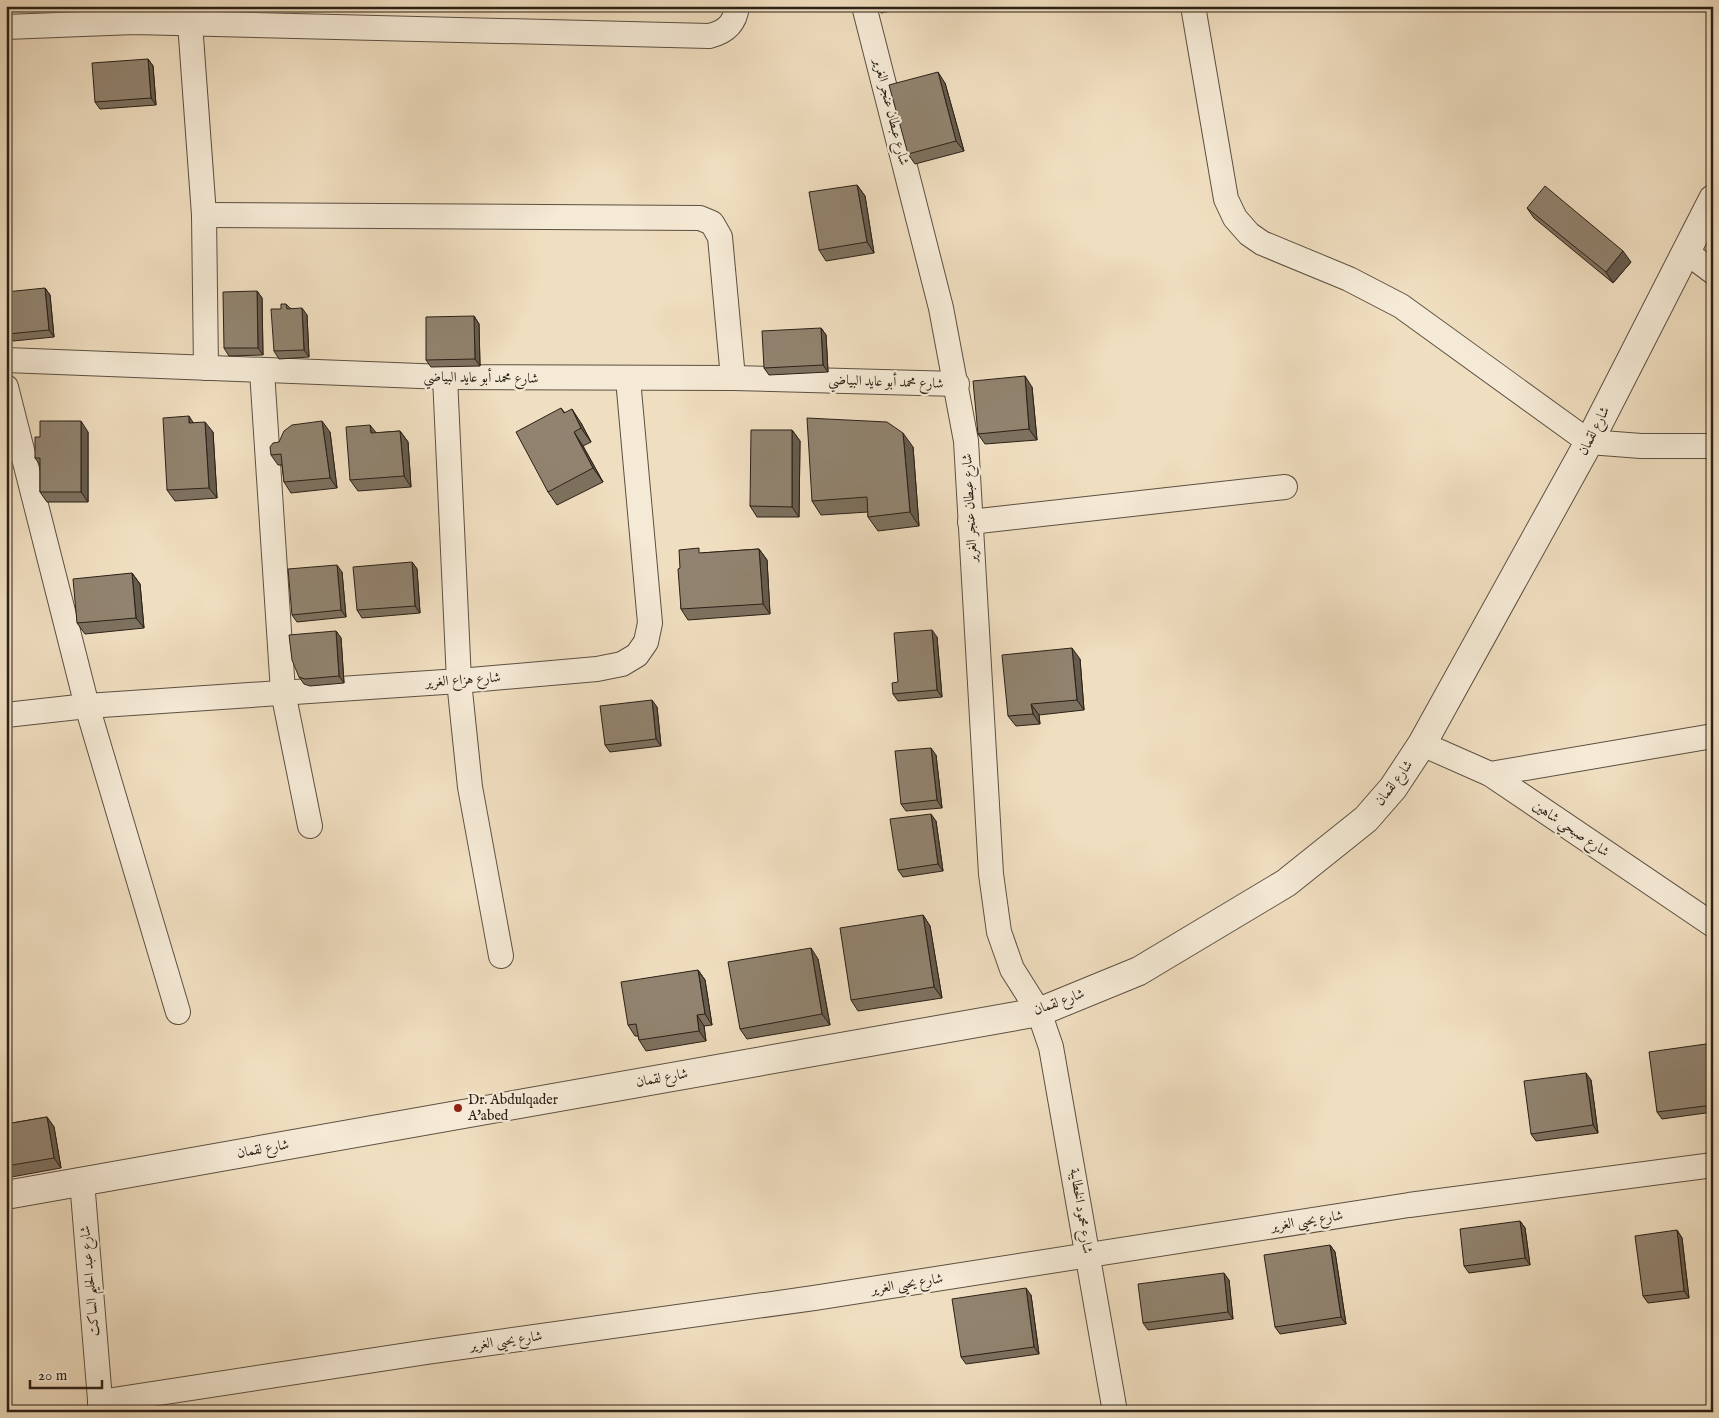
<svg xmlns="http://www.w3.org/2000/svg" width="1719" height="1418" font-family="'IM FELL English',Amiri,serif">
<rect width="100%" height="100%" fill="#f0dec0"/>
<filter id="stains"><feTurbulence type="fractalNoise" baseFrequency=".004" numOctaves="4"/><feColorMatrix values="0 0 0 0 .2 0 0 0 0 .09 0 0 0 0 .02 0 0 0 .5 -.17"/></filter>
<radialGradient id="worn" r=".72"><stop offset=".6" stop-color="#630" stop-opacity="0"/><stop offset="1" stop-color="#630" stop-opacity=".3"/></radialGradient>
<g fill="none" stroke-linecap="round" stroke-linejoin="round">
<defs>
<g id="minor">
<polyline points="864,6 941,308 966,441 991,874 999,932 1012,969 1039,1012 1051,1047 1115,1412"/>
<polyline points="1193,6 1226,199 1235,218 1249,234 1262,243 1349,279 1401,306 1589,442 1641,446 1713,446"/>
<polyline points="190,23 204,215 206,368"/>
<path d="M 6,27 L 134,22 L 709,36 C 726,32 735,24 737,6"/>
<polyline points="204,215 700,218 712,223 720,237 733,378"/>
<polyline points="1685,251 1713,272"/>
<polyline points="6,360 445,377 733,378 957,384"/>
<polyline points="262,371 283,692 310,826"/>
<polyline points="445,377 459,681 470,787 501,956"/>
<polyline points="6,387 87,706 178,1012"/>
<polyline points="970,522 1285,487"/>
<polyline points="6,715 87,706 459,681 597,669 622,664 637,655 646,642 650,623 628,379"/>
<polyline points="1422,744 1490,774 1713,925"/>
<polyline points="1490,774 1713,736"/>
<polyline points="82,1181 101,1412"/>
<polyline points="100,1402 427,1352 814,1298 1409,1205 1713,1165"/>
</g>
<polyline id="tertiary" points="6,1195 1039,1012 1139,971 1286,883 1366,819 1393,788 1422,744 1589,442 1713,199"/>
</defs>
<!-- minor casing -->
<use href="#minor" stroke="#5c5041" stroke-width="26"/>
<!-- tertiary casing -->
<use href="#tertiary" stroke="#5c5041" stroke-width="30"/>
<!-- minor -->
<use href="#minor" stroke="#f5ead6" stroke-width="24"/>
<!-- tertiary -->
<use href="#tertiary" stroke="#f5ead6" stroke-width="28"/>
</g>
<!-- wall -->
<g fill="#7d715f" stroke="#2b2017">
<polygon points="877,6 919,6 881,13"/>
<polygon points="148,59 153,66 156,105 100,109 95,102"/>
<polygon points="945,83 964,151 915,164 908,154"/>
<polygon points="857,185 865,196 874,253 826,261 819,250"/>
<polygon points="1527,208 1631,262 1613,283 1534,218"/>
<polygon points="45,288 50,295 54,337 13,341 8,334"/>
<polygon points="257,291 262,298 263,355 229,356 224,348"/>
<polygon points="286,304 290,308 307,315 309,357 279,359 274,351 281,309"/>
<polygon points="474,316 479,324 480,366 431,367 426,360"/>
<polygon points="821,328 826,335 828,372 769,375 764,368"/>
<polygon points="1032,387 1037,440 985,444 978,434"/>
<polygon points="561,408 565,413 581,423 591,442 583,446 603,482 557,505 548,492"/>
<polygon points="193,423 213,432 217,498 175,501 167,490"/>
<polygon points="792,430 800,441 799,517 757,517 750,506"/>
<polygon points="400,431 408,442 411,487 358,491 350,480 376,433"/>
<polygon points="88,432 88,502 47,502 40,492 40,465 35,458 40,437"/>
<polygon points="330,432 337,488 291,493 284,482 282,465 278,465 271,455 279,442"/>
<polygon points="913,447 919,526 878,531 868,517 868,512 821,515 812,501"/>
<polygon points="759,549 767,560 770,614 688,620 681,609 680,568 702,553"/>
<polygon points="412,562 417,569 420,613 362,618 357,610"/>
<polygon points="342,572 346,617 297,622 292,615"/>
<polygon points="132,573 140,584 144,628 85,634 77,623"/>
<polygon points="336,631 341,638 344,683 310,686 304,684 299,677"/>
<polygon points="937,637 942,697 898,701 893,694 898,682"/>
<polygon points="1080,659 1084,710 1039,715 1040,724 1016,726 1008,716"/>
<polygon points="657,707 661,746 610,752 605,745"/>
<polygon points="936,755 942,808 906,811 901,804"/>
<polygon points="936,821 943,871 903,877 898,870"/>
<polygon points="923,915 930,926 942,998 858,1011 851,1000"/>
<polygon points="818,959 830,1025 747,1039 740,1029"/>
<polygon points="698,970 705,980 712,1025 704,1026 706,1041 646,1051 639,1040 638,1036 635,1036 628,1025"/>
<polygon points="1713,1043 1713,1112 1662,1119 1657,1112"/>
<polygon points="1591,1080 1598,1133 1536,1141 1531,1134"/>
<polygon points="47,1117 54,1127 61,1168 6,1178 6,1124"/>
<polygon points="1520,1221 1525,1228 1530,1265 1469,1273 1464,1266"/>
<polygon points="1677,1230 1682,1238 1689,1298 1648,1303 1643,1296"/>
<polygon points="1330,1245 1335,1252 1346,1324 1280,1334 1275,1327"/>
<polygon points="1229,1280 1233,1319 1148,1330 1143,1323"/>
<polygon points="1031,1295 1039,1354 966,1364 961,1357"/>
</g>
<!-- shaded-wall -->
<g fill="#665c4e" stroke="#2b2017">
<polygon points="148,59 153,66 156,105 151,98"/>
<polygon points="938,72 945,83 964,151 956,141"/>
<polygon points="857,185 865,196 874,253 867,242"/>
<polygon points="1623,251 1631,262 1613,283 1606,272"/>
<polygon points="45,288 50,295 54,337 49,330"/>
<polygon points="257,291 262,298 263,355 258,348"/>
<polygon points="302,308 307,315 309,357 304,350"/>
<polygon points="474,316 479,324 480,366 475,359"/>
<polygon points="821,328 826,335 828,372 823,365"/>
<polygon points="1025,376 1032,387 1037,440 1029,429"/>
<polygon points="572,409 581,423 591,442 581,428"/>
<polygon points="189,416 196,427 189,423"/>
<polygon points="81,421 88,432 88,502 81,492"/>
<polygon points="322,421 330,432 337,488 330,478"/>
<polygon points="205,422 213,432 217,498 209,488"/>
<polygon points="370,425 378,435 371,433"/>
<polygon points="792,430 800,441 799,517 792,507"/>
<polygon points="400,431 408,442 411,487 404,476"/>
<polygon points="574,432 583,446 603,482 593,468"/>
<polygon points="903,433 913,447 919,526 910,512"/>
<polygon points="759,549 767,560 770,614 763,604"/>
<polygon points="412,562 417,569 420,613 415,606"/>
<polygon points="337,565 342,572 346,617 341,610"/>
<polygon points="132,573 140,584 144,628 136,618"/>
<polygon points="932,630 937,637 942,697 937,690"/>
<polygon points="336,631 341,638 344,683 339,676"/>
<polygon points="1072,648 1080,659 1084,710 1077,700"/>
<polygon points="652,700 657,707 661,746 656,739"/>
<polygon points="1031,704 1039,715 1040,724 1033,714"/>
<polygon points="931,748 936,755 942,808 937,800"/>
<polygon points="931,814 936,821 943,871 938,864"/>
<polygon points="923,915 930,926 942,998 934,987"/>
<polygon points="811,948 818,959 830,1025 822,1014"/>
<polygon points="698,970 705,980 712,1025 705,1014"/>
<polygon points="697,1015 704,1026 706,1041 699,1031"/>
<polygon points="1586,1073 1591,1080 1598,1133 1593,1125"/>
<polygon points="47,1117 54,1127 61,1168 54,1158"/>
<polygon points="1520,1221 1525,1228 1530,1265 1525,1258"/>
<polygon points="1677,1230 1682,1238 1689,1298 1684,1291"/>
<polygon points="1330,1245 1335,1252 1346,1324 1341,1317"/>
<polygon points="1224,1273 1229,1280 1233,1319 1228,1312"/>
<polygon points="1026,1288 1031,1295 1039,1354 1034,1347"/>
</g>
<!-- building -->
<g fill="#91836f" stroke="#2b2017">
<polygon points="148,59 151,98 95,102 92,63"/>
<polygon points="938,72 956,141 908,154 889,85"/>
<polygon points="857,185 867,242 819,250 809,192"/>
<polygon points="1545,186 1623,251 1606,272 1527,208"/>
<polygon points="45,288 49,330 8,334 6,319 6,292"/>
<polygon points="257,291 258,348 224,348 223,292"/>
<polygon points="281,304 286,304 287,309 302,308 304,350 274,351 271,309 281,309"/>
<polygon points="474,316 475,359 426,360 426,317"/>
<polygon points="821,328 823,365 764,368 762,331"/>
<polygon points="1025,376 1029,429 978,434 973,381"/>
<polygon points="561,408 564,413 572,409 581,428 574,432 593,468 548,492 516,432"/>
<polygon points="189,416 189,423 205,422 209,488 167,490 163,418"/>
<polygon points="807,418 887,422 903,433 910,512 868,517 867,497 812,501"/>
<polygon points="40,421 81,421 81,492 40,492 40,458 35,458 35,437 40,437"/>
<polygon points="322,421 330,478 284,482 281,454 271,455 270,447 273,443 279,442 284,431 292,425"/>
<polygon points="370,425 371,433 400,431 404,476 350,480 346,427"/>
<polygon points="751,430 792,430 792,507 750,506"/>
<polygon points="699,548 699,553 759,549 763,604 681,609 678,569 680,568 679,550"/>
<polygon points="412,562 415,606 357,610 353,567"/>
<polygon points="337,565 341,610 292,615 288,569"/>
<polygon points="132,573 136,618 77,623 73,579"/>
<polygon points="932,630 937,690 893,694 892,683 898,682 894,633"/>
<polygon points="336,631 339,676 305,679 299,677 292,660 289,635"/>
<polygon points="1072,648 1077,700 1031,704 1033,714 1008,716 1002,655"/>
<polygon points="652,700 656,739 605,745 600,706"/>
<polygon points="931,748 937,800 901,804 895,751"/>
<polygon points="931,814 938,864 898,870 890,819"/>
<polygon points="923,915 934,987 851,1000 840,928"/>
<polygon points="811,948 822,1014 740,1029 728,962"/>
<polygon points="698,970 705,1014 697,1015 699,1031 639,1040 636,1024 628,1025 621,982"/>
<polygon points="1713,1043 1713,1105 1657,1112 1649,1052"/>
<polygon points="1586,1073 1593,1125 1531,1134 1524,1081"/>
<polygon points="47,1117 54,1158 6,1166 6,1124"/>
<polygon points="1713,1208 1713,1235 1708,1209"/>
<polygon points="1520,1221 1525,1258 1464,1266 1460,1229"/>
<polygon points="1677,1230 1684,1291 1643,1296 1635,1236"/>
<polygon points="1330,1245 1341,1317 1275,1327 1264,1255"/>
<polygon points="1224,1273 1228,1312 1143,1323 1138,1284"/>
<polygon points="1026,1288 1034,1347 961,1357 952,1299"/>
</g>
<!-- markers -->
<circle fill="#8f2418" stroke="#f5ead6" stroke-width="2" cx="458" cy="1108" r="5"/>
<g text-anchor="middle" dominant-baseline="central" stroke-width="4.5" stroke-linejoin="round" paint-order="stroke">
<!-- street labels -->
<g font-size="14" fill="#2b2017" stroke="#f5ead6">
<text transform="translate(891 112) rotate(76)">شارع عبطان عنجر الغرير</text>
<text transform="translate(481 378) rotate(1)">شارع محمد أبو عايد البياضي</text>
<text transform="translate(886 382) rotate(2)">شارع محمد أبو عايد البياضي</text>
<text transform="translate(1594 431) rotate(-63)">شارع لقمان</text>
<text transform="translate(970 508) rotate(-93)">شارع عبطان عنجر الغرير</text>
<text transform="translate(463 680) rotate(-4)">شارع هزاع الغرير</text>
<text transform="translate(1394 783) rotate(-53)">شارع لقمان</text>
<text transform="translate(1571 829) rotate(34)">شارع صبحي شاهين</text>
<text transform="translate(1059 1002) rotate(-20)">شارع لقمان</text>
<text transform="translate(662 1078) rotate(-10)">شارع لقمان</text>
<text transform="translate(263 1149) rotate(-10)">شارع لقمان</text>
<text transform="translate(1081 1211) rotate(81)">شارع محمود الخطايبة</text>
<text transform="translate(1307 1221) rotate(-9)">شارع يحيى الغرير</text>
<text transform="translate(90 1281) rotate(-95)">شارع عبد الحليم الساكت</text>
<text transform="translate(907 1284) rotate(-9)">شارع يحيى الغرير</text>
<text transform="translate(506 1341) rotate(-8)">شارع يحيى الغرير</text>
</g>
<!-- poi labels -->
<g font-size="14" fill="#2b2017" stroke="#f5ead6" text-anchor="start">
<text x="468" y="1100">Dr. Abdulqader<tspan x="468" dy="16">A'abed</tspan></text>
</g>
</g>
<!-- margin -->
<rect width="1719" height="1418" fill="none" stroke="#f0dec0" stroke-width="25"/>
<rect x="8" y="8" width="1704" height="1403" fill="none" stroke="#2b2017" stroke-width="2.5"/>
<rect x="12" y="12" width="1694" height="1393" fill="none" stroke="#2b2017"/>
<!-- scale -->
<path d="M30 1380v8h72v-8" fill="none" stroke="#2b2017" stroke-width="2.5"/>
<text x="38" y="1380" font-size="15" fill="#2b2017" stroke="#f5ead6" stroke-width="4" paint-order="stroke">20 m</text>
<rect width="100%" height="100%" filter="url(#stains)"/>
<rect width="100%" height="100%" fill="url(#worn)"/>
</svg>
